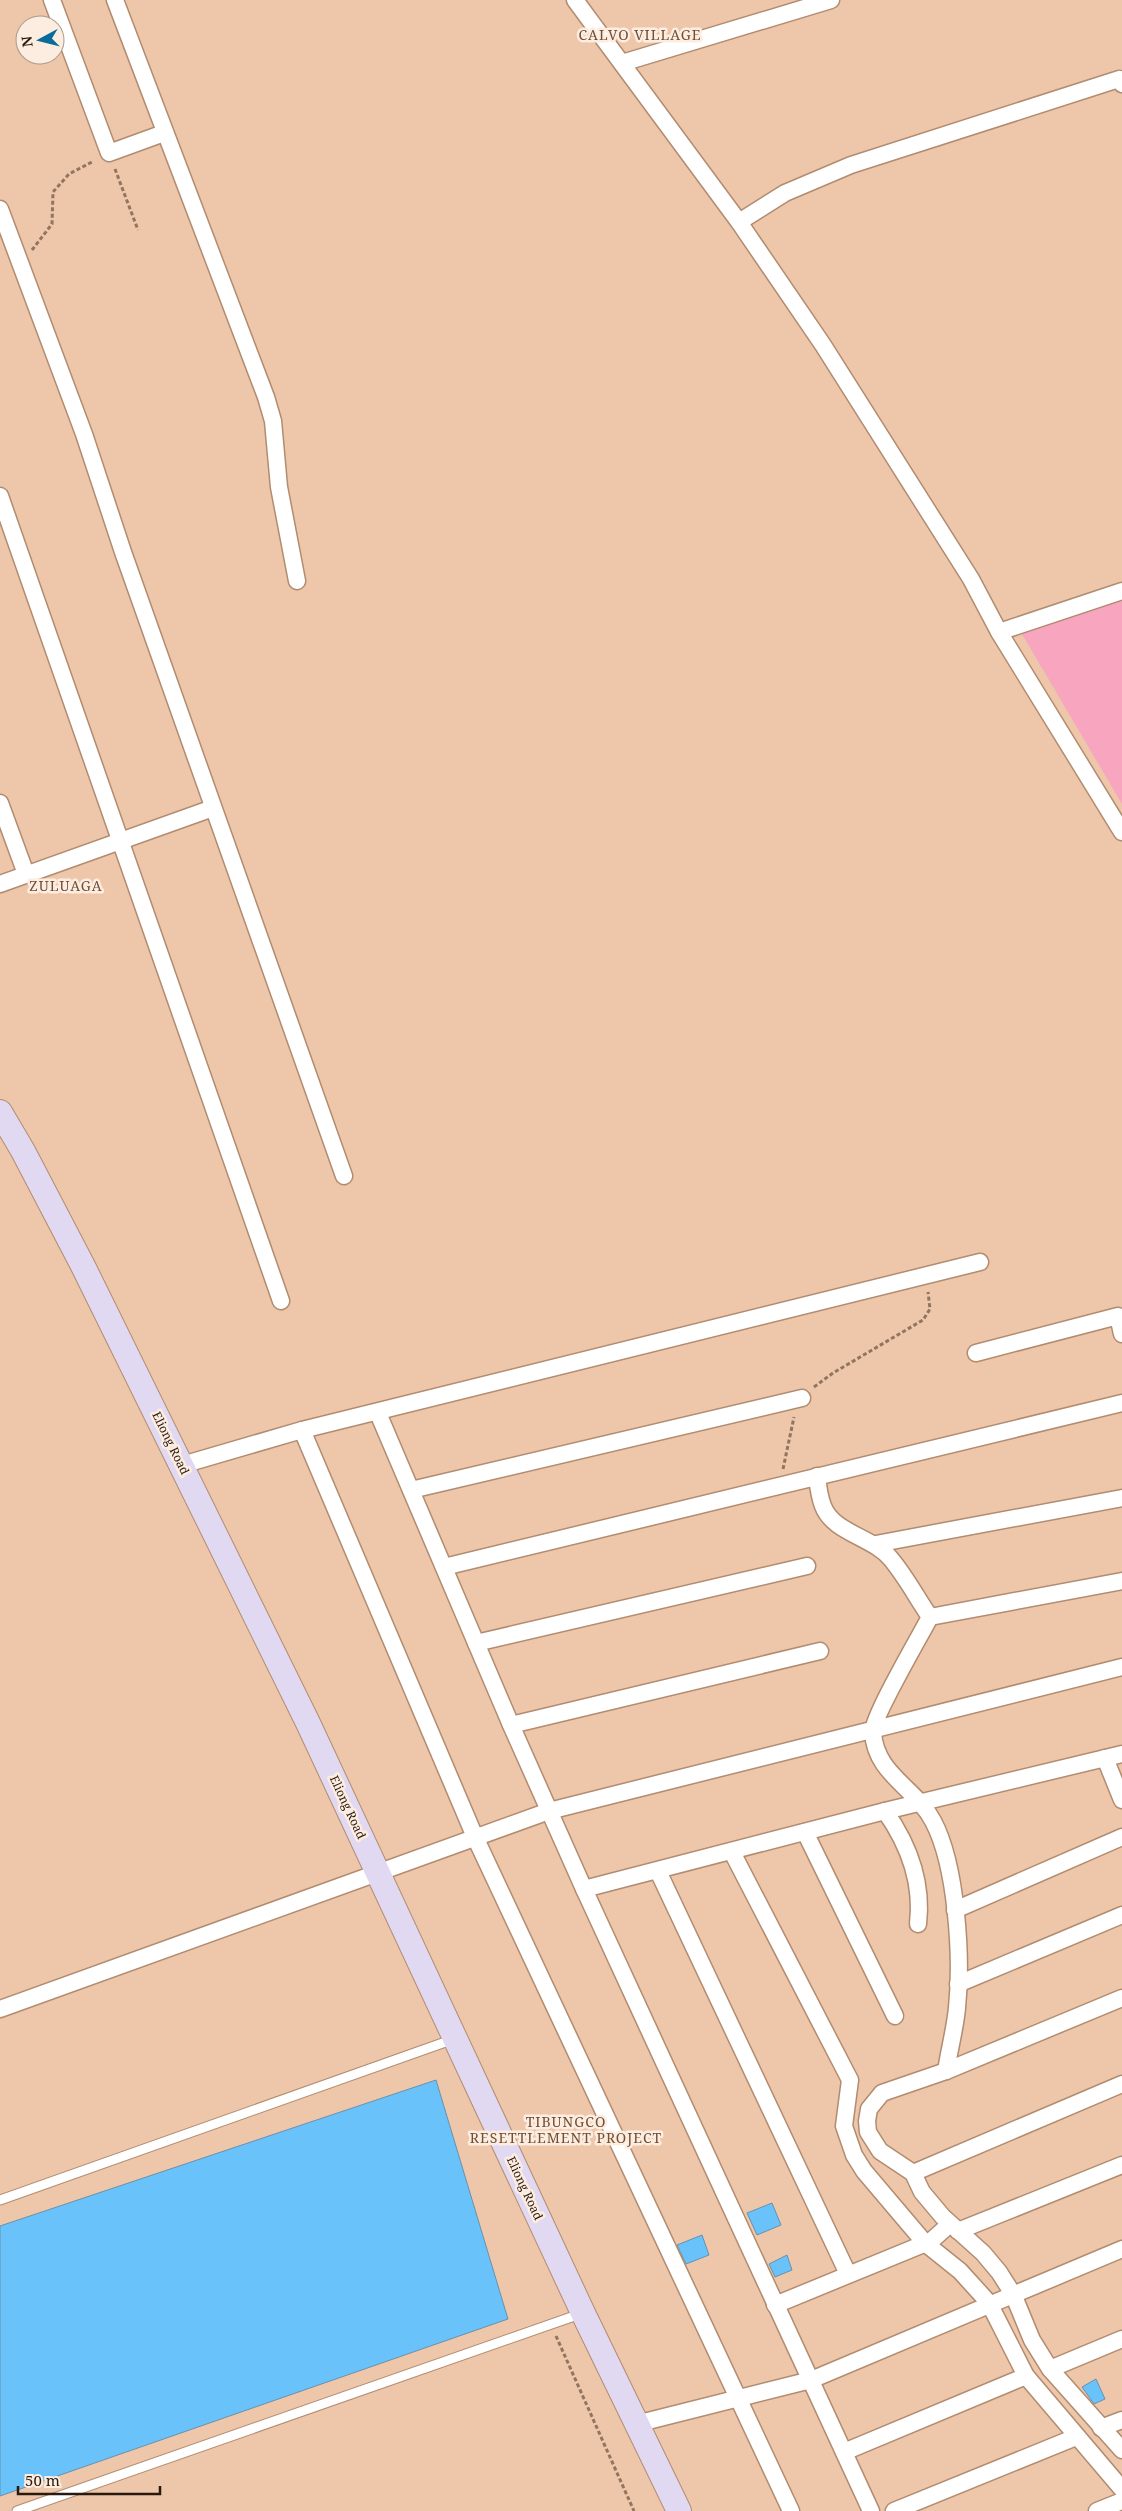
<svg xmlns="http://www.w3.org/2000/svg" width="1122" height="2511" font-family="'Noto Serif',serif">
<rect width="100%" height="100%" fill="#eec6a9"/>
<!-- green -->
<polygon fill="#f8a5c0" points="1122,595 1122,804 1019,629"/>
<!-- building -->
<g fill="#69c2fa" stroke="#6891ac">
<polygon points="436,2080 508,2319 0,2496 0,2226"/>
<polygon points="772,2203 781,2225 757,2235 747,2213"/>
<polygon points="702,2235 709,2255 686,2264 677,2245"/>
<polygon points="787,2255 792,2270 775,2277 769,2264"/>
<polygon points="1096,2379 1105,2399 1094,2404 1082,2387"/>
</g>
<g fill="none" stroke-linecap="round" stroke-linejoin="round">
<defs>
<g id="service">
<polyline points="0,2200 454,2039"/>
<polyline points="17,2511 583,2313"/>
</g>
<g id="minor">
<polyline points="52,0 109,153 164,133"/>
<polyline points="115,0 266,397 273,421 279,487 297,581"/>
<polyline points="575,0 739,222 823,345 971,579 999,632 1122,832"/>
<polyline points="622,63 831,0"/>
<polyline points="0,209 84,434 123,552 344,1176"/>
<polyline points="739,222 785,193 851,165 1119,79 1122,84"/>
<polyline points="0,496 281,1301"/>
<polyline points="999,632 1122,591"/>
<polyline points="0,803 26,874"/>
<polyline points="0,884 213,808"/>
<polyline points="976,1353 1118,1316 1122,1334"/>
<polyline points="378,1413 511,1725 584,1889 871,2511"/>
<polyline points="302,1430 475,1837 791,2511"/>
<polyline points="182,1465 302,1430 980,1262"/>
<path d="M 817,1476 C 818,1486 819,1496 823,1506 C 833,1533 873,1537 891,1559 C 906,1577 917,1598 930,1617 C 920,1636 872,1718 873,1732 C 875,1774 916,1788 933,1821 C 957,1866 962,1958 957,2008 C 955,2029 949,2051 946,2071"/>
<polyline points="411,1490 802,1398"/>
<polyline points="876,1544 1122,1498"/>
<polyline points="444,1567 1122,1403"/>
<polyline points="930,1617 1122,1581"/>
<polyline points="476,1643 807,1566"/>
<polyline points="511,1725 820,1651"/>
<polyline points="1105,1758 1122,1800"/>
<path d="M 885,1811 C 909,1845 923,1882 918,1924"/>
<polyline points="805,1832 895,2016"/>
<polyline points="732,1852 850,2080 844,2126 854,2155 864,2171 925,2243 960,2271 989,2303 1026,2376 1122,2489"/>
<polyline points="658,1871 848,2274"/>
<polyline points="584,1889 885,1811 1122,1754"/>
<polyline points="955,1910 1122,1837"/>
<polyline points="958,1984 1122,1915"/>
<polyline points="1122,1998 946,2071 882,2093 869,2109 867,2121 868,2132 880,2151 913,2173 922,2192 943,2217 983,2253 999,2272 1013,2294 1032,2340 1050,2369 1122,2450"/>
<polyline points="0,2009 549,1811 1122,1667"/>
<polyline points="913,2173 1122,2084"/>
<polyline points="958,2231 1122,2165"/>
<polyline points="775,2305 931,2241 950,2224"/>
<polyline points="1050,2369 1122,2339"/>
<polyline points="636,2424 811,2380 1122,2249"/>
<polyline points="1101,2428 1122,2420"/>
<polyline points="844,2452 1026,2376"/>
<polyline points="894,2511 1076,2437"/>
<polyline points="1097,2511 1122,2501"/>
</g>
<polyline id="secondary" points="0,1112 23,1151 83,1266 308,1723 583,2313 679,2511"/>
</defs>
<!-- service casing -->
<use href="#service" stroke="#b18c70" stroke-width="11"/>
<!-- minor casing -->
<use href="#minor" stroke="#b18c70" stroke-width="19"/>
<!-- secondary casing -->
<use href="#secondary" stroke="#b18c70" stroke-width="26"/>
<!-- path -->
<g stroke="#917560" stroke-width="3" stroke-dasharray="4 2.5" stroke-linecap="butt">
<polyline points="115,169 138,230"/>
<polyline points="32,250 52,224 53,192 69,174 94,161"/>
<polyline points="814,1387 833,1373 923,1320 930,1309 928,1292"/>
<polyline points="783,1469 794,1417"/>
<polyline points="556,2336 634,2511"/>
</g>
<!-- service -->
<use href="#service" stroke="#fff" stroke-width="9"/>
<!-- minor -->
<use href="#minor" stroke="#fff" stroke-width="16"/>
<!-- secondary -->
<use href="#secondary" stroke="#e1d8f2" stroke-width="24"/>
</g>
<g text-anchor="middle" dominant-baseline="central" stroke-width="5" stroke-linejoin="round" paint-order="stroke">
<!-- street labels -->
<g font-size="12" fill="#291a0f" stroke="#fdede1">
<text transform="translate(171 1443) rotate(64)">Eliong Road</text>
<text transform="translate(348 1807) rotate(65)">Eliong Road</text>
<text transform="translate(525 2188) rotate(65)">Eliong Road</text>
</g>
<!-- neighbourhood labels -->
<g font-size="14" letter-spacing="1" fill="#714f34" stroke="#fdede1">
<text x="640" y="34">CALVO VILLAGE</text>
<text x="66" y="885">ZULUAGA</text>
<text x="566" y="2121">TIBUNGCO<tspan x="566" dy="16">RESETTLEMENT PROJECT</tspan></text>
</g>
</g>
<!-- north arrow -->
<g transform="translate(40 40) rotate(263)"><circle r="24" fill="#fdede1" stroke="#a8998d"/>
<path d="M0-4L9 19L0 12L-9 19Z" fill="#0b6b9a"/>
<text y="-8" font-size="14" font-weight="bold" text-anchor="middle" fill="#291a0f">N</text>
</g>
<!-- scale -->
<path d="M18 2486v8h142v-8" fill="none" stroke="#291a0f" stroke-width="2.5"/>
<text x="25" y="2486" font-size="15" fill="#291a0f" stroke="#fdede1" stroke-width="4" paint-order="stroke">50 m</text>
</svg>
